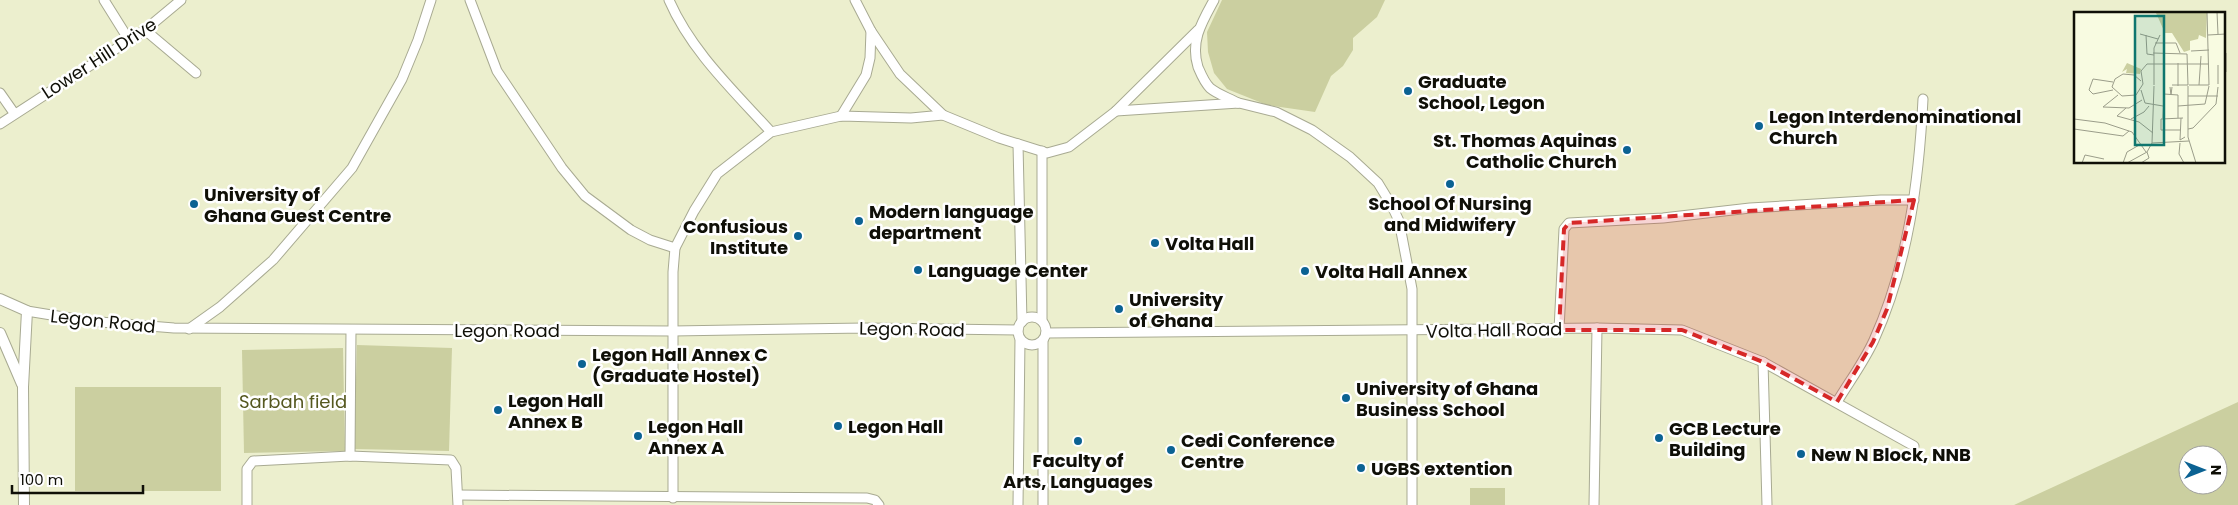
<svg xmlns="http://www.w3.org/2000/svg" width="2238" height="505" font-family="Poppins,sans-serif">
<rect width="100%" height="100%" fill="#f8fbe1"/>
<!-- built -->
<path fill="#ecefce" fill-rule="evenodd" d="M 0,0 L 2238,0 L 2238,505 L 0,505 ZM 2076,14 L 2224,14 L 2224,162 L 2076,162 ZM 2188,455 L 2218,455 L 2218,485 L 2188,485 Z"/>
<!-- green -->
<g fill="#cbcfa0" fill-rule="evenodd">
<polygon points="1222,0 1385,0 1377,17 1353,38 1353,50 1343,66 1331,76 1315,112 1267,105 1227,89 1214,73 1208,52 1207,32"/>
<polygon points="357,345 452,348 449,451 354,449"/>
<polygon points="343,348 345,451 244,453 242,350"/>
<rect x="75" y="387" width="146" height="104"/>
<path d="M 2238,402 L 2238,505 L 2014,505 ZM 2188,455 L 2218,455 L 2218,485 L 2188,485 Z"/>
<rect x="1470" y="488" width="35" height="17"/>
</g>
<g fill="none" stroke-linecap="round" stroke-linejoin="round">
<defs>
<g id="minor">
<polyline points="104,0 129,40"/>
<polyline points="470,0 497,71 562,168 585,196 631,230 650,240 675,248"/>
<path d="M 669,0 C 691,51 734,91 771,132"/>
<polyline points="855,0 871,31 900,74 943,115 999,138 1047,153 1069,147 1116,111 1198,30"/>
<path d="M 1214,0 C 1202,22 1190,41 1198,67 C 1201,74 1204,82 1210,88 C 1217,94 1229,98 1238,103"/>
<polyline points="145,30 196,73"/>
<polyline points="0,93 14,113"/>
<polyline points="1116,111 1239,103 1276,112 1312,130 1350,157 1378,183 1392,206 1399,221 1412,289 1412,505"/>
<polyline points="841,116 866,75 870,58 871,31"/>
<polyline points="0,124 145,30 181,0"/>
<polyline points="1018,144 1022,322"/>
<polyline points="1042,151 1042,321"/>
<polyline points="27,311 88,321 174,328 673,331 865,328 1018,330"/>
<circle cx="1032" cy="331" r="14"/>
<polyline points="189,329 220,307 273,260 352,168 402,79 418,40 431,0"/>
<polyline points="1559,330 1564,229 1569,223 1663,218 1750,208 1881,200 1914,200"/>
<polyline points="1046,333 1597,328 1682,330 1763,362 1914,446"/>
<polyline points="1763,362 1767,505"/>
<path d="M 1837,402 C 1849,382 1864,362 1874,340 C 1908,265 1919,181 1923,99"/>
<polyline points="350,456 351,330"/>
<polyline points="458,495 867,498 875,500 879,505"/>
<polyline points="673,498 673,272 675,248 694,211 717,174 771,132 841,116 911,118 943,115"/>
<polyline points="247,505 247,469 253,461 350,456 451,460 456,468 458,505"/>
<polyline points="1018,505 1020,339"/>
<polyline points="1043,505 1043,340"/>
<polyline points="1594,505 1597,328"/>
</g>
<g id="tertiary">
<polyline points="0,299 27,311 23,387 24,505"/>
<polyline points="0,333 22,384"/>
</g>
</defs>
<!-- minor casing -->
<use href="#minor" stroke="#a8aa92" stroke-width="11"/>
<!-- tertiary casing -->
<use href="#tertiary" stroke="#a8aa92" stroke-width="12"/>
<!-- minor -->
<use href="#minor" stroke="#fff" stroke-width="9"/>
<!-- tertiary -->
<use href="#tertiary" stroke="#fff" stroke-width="10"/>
</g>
<!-- marked area -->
<path fill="#d62828" fill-opacity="0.2" stroke="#d62828" stroke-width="4" stroke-dasharray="10 6" stroke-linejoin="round" d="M 1914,200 L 1887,309 L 1873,342 L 1837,402 L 1763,362 L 1682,330 L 1559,330 L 1564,229 L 1569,223 Z"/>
<!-- markers -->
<g fill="#0b6293" stroke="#fff" stroke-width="2">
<circle cx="1408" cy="91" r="5"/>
<circle cx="1759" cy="126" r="5"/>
<circle cx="1627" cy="150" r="5"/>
<circle cx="1450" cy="184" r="5"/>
<circle cx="194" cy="204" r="5"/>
<circle cx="859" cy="221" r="5"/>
<circle cx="798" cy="236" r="5"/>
<circle cx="1155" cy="243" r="5"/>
<circle cx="918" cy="270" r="5"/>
<circle cx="1305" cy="271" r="5"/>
<circle cx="1119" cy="309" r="5"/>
<circle cx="582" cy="364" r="5"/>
<circle cx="1346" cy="398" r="5"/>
<circle cx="498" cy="410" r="5"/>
<circle cx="838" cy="426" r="5"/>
<circle cx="638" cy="436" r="5"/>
<circle cx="1659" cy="438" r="5"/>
<circle cx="1078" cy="441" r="5"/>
<circle cx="1171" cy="450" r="5"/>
<circle cx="1801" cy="454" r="5"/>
<circle cx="1361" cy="468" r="5"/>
</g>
<g text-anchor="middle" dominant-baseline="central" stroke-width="5" stroke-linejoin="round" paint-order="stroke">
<!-- street labels -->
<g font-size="18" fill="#0f0f07" stroke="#fff">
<text transform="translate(99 58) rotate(-33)">Lower Hill Drive</text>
<text transform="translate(103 321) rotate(6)">Legon Road</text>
<text transform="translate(912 329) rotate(1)">Legon Road</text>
<text x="507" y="330">Legon Road</text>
<text transform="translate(1494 330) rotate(-1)">Volta Hall Road</text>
</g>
<!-- poi labels -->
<g font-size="18" font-weight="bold" fill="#0f0f07" stroke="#fff" text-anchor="start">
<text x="1418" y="81">Graduate<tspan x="1418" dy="21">School, Legon</tspan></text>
<text x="1769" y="116">Legon Interdenominational<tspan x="1769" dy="21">Church</tspan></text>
<text x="1617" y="140" text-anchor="end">St. Thomas Aquinas<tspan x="1617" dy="21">Catholic Church</tspan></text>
<text x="204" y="194">University of<tspan x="204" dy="21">Ghana Guest Centre</tspan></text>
<text x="1450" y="203" text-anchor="middle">School Of Nursing<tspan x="1450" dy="21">and Midwifery</tspan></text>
<text x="869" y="211">Modern language<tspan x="869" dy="21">department</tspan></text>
<text x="788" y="226" text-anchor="end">Confusious<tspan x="788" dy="21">Institute</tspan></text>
<text x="1165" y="243">Volta Hall</text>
<text x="928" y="270">Language Center</text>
<text x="1315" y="271">Volta Hall Annex</text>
<text x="1129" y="299">University<tspan x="1129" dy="21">of Ghana</tspan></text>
<text x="592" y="354">Legon Hall Annex C<tspan x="592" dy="21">(Graduate Hostel)</tspan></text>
<text x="1356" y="388">University of Ghana<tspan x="1356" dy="21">Business School</tspan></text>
<text x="508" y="400">Legon Hall<tspan x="508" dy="21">Annex B</tspan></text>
<text x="648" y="426">Legon Hall<tspan x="648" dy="21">Annex A</tspan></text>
<text x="848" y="426">Legon Hall</text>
<text x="1669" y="428">GCB Lecture<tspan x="1669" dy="21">Building</tspan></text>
<text x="1181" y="440">Cedi Conference<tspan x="1181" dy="21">Centre</tspan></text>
<text x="1811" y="454">New N Block, NNB</text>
<text x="1078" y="460" text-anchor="middle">Faculty of<tspan x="1078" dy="21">Arts, Languages</tspan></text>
<text x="1371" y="468">UGBS extention</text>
</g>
<!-- park labels -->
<g font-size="18" fill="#55581f" stroke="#fff">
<text x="293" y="401">Sarbah field</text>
</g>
</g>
<!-- overview -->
<g transform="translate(2074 12)">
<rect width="151" height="151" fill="#f8fbe1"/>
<path d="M 133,0 L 132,26 L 125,23 L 124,27 L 116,29 L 116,38 L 110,40 L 98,21 L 91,21 L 82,1 ZM 53,51 L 67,57 L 66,62 L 52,61 L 53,57 L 48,60 Z" fill="#cbcfa0"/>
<path fill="none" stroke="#9b9d8a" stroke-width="1" d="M 133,0 L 135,73M 143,0 L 144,22M 66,22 L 84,27M 72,23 L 73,42 L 80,43M 134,23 L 152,22M 81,31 L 102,31 L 106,41M 117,39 L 135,38M 79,41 L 113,42 L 114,73M 152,41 L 152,60M 104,51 L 104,74M 67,69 L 60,63 L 49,62 L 41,67 L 38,75 L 48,84 L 62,83 L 69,72 L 67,59 L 73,52 L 135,52M 39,70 L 19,67 L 15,78 L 19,82 L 39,78M 144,72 L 144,53M 80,73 L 80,36 L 86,23M 98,73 L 114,73M 115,73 L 135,73M 125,73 L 127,44M 90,74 L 90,52M 114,74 L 114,125 L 122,151M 96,75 L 97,83 L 98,75M 67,78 L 71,91 L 89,94M 44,83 L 29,95 L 55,96 L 68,88M 114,84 L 144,84M 104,94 L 131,92 L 135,74M 52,96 L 43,104 L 65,110 L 79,121M 89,106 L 90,82 L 104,83 L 104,106M 107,106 L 106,128 L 111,125M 0,107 L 31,111 L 58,120 L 72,140M 57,107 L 70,100 L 75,94M 0,117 L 49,124 L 55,119M 114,117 L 119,116 L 142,92 L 144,75M 107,118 L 87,118 L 87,107 L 109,106M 78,131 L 115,129M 106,131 L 105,142 L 110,151M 8,151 L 11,143 L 30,147M 49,151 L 53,140 L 67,132M 53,151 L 73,140 L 78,131 L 80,74M 67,151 L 75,146 L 73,140"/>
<path fill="#0f766e" fill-opacity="0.15" stroke="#0f766e" stroke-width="2.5" d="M 61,4 L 90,4 L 90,133 L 61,133 Z"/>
<rect width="151" height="151" fill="none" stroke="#0f0f07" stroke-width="2.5"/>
</g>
<!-- north arrow -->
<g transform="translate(2203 470) rotate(90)"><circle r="24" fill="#ffffff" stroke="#9f9f9c"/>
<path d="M0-4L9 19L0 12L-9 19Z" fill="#0b6293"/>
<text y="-8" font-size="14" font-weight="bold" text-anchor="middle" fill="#0f0f07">N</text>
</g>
<!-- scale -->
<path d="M12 485v8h131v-8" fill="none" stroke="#0f0f07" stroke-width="2.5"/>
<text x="20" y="485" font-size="15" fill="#0f0f07" stroke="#ffffff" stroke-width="4" paint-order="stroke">100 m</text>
</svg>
